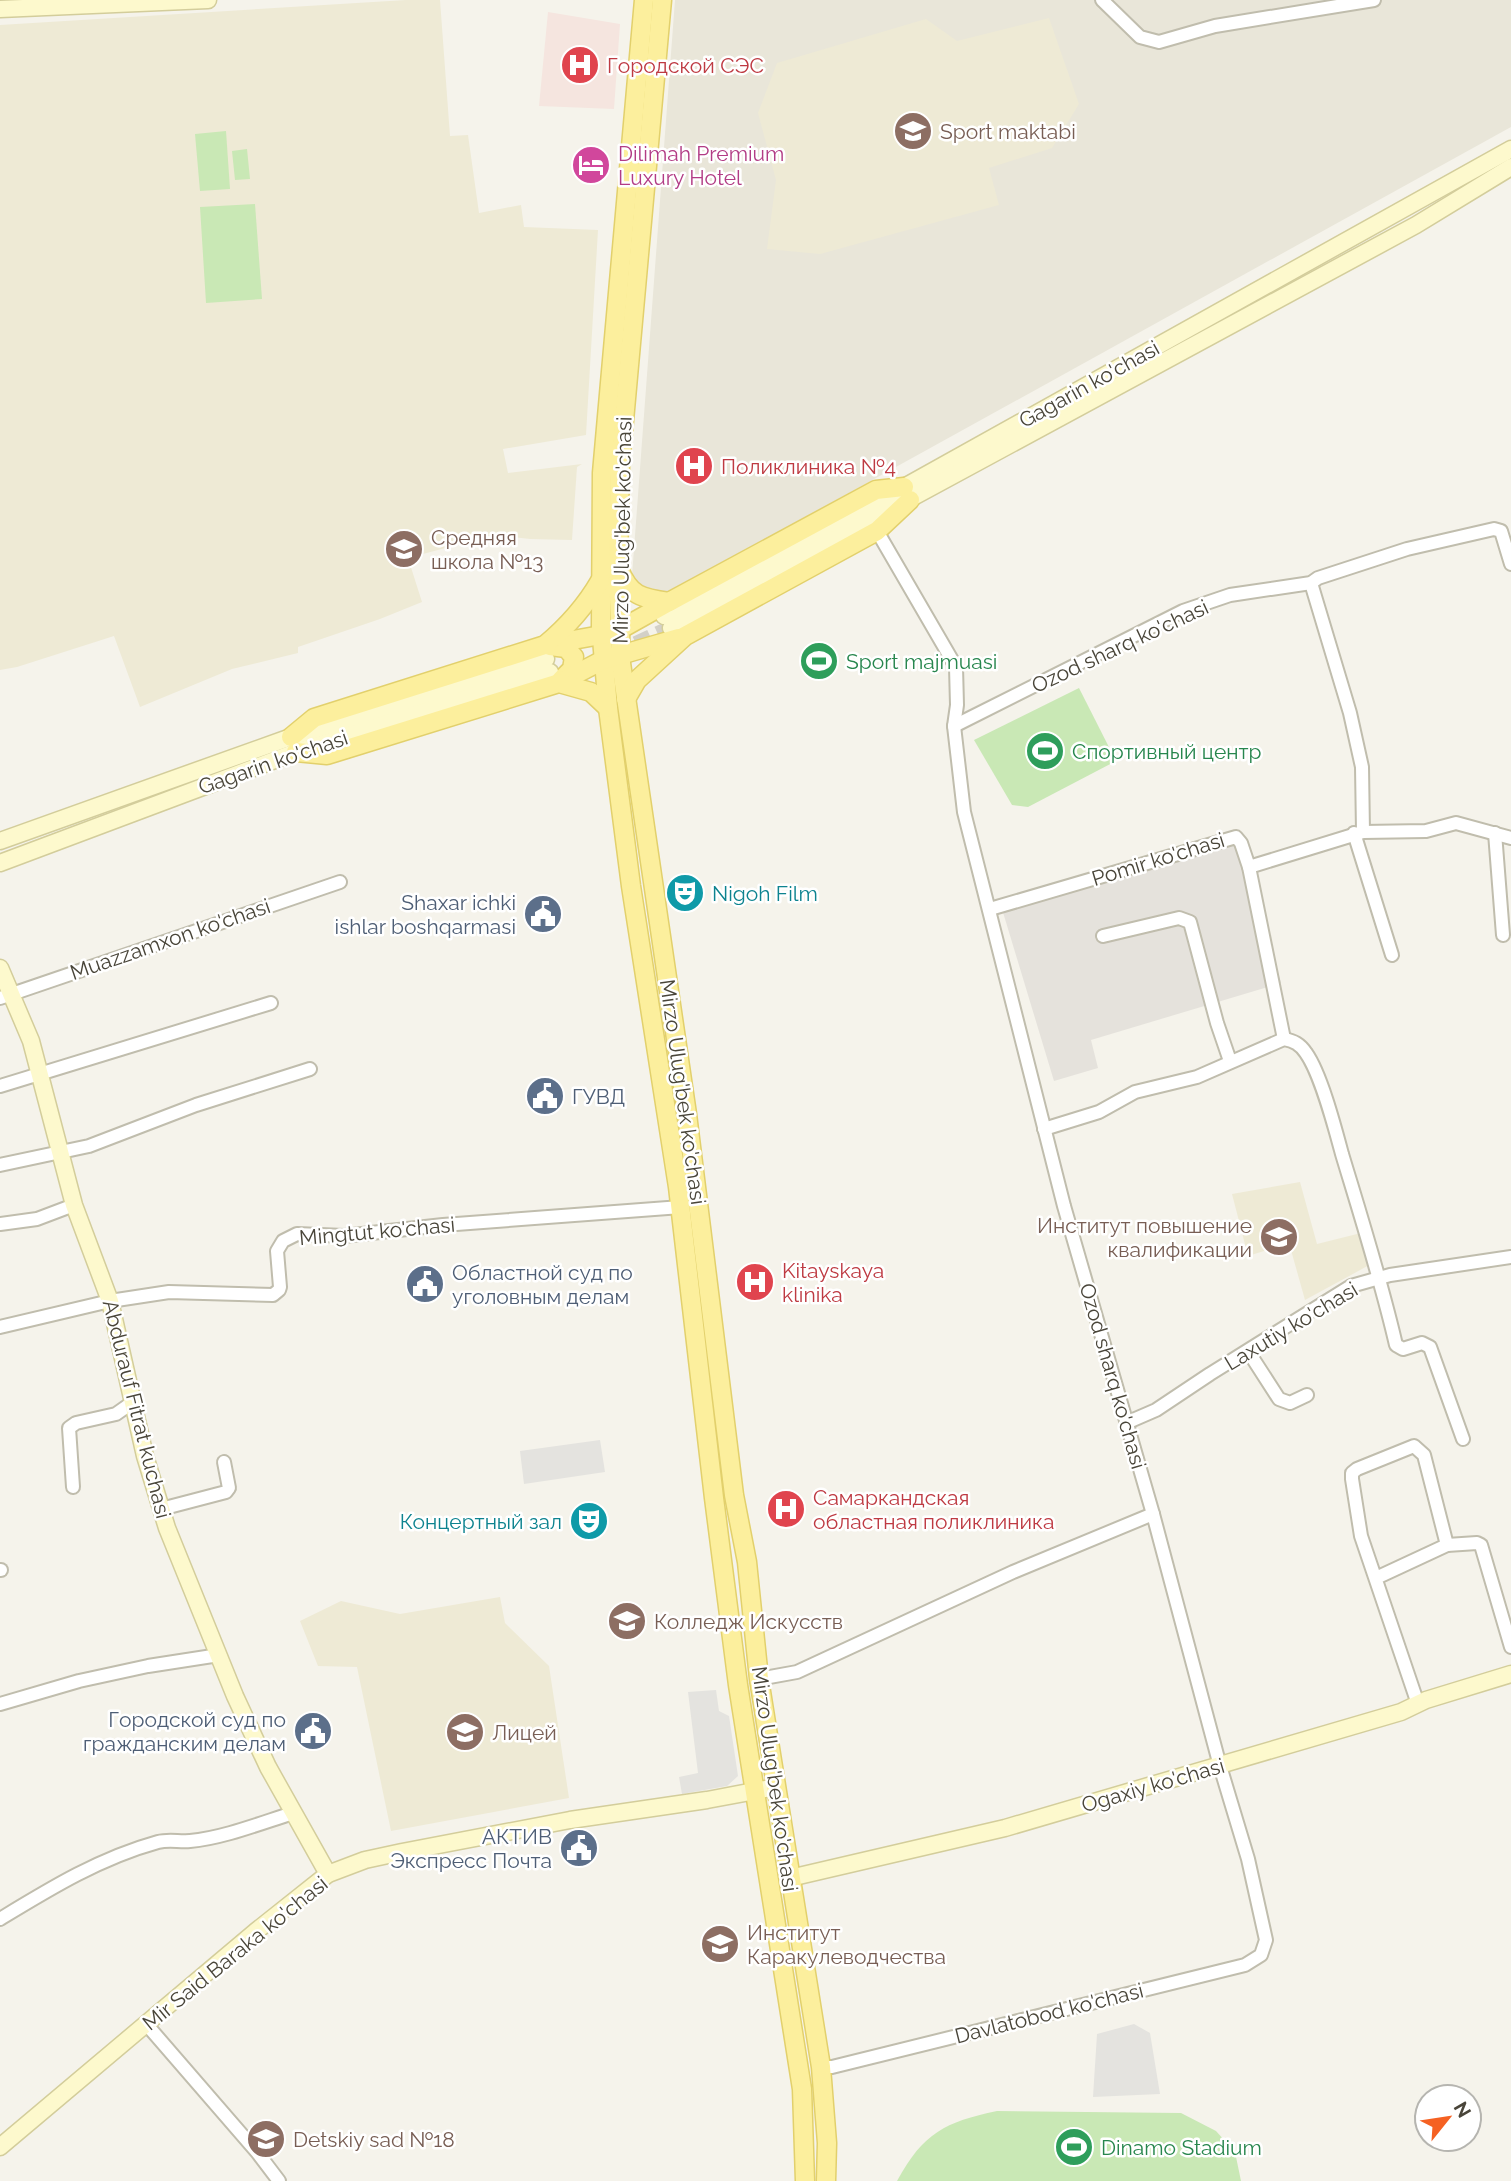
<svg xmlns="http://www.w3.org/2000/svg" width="1511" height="2181" font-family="Raleway,sans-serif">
<rect width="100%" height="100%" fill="#f5f3eb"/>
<!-- residential -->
<polygon fill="#e9e6d9" points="675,0 1511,0 1511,127 668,593 631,589"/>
<!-- industrial -->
<polygon fill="#e5e2dc" points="1237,838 1281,983 1091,1040 1098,1068 1054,1081 1002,909"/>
<!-- education -->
<g fill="#eeead5">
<polygon points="406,0 440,0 450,136 468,135 479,213 521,205 524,227 598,230 586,435 503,449 508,473 582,464 577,467 572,540 530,539 494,535 408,558 422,602 380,619 298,647 298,653 232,669 140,707 114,636 17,667 0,670 0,25"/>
<polygon points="1049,18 1079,104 1052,148 989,168 999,205 820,254 767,249 776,180 758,113 777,63 926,19 957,41"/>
<polygon points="1300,1182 1317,1244 1365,1232 1373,1263 1305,1300 1289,1243 1248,1256 1232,1194"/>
<polygon points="500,1597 505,1623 549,1666 569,1798 391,1831 357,1667 318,1666 300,1621 341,1601 400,1614"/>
</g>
<!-- medical -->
<polygon fill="#f5e5df" points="548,12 620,24 614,109 539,106"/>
<!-- garden -->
<g fill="#c9e8b5">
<polygon points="226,131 230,189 200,191 195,134"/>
<polygon points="247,149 250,179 235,180 232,151"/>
<polygon points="255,204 262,299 206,303 200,207"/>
<polygon points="1079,688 1116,761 1028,807 1012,805 974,740"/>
<path d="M 997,2111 L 1181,2113 L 1216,2131 L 1235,2152 L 1241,2181 L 897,2181 C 923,2133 945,2122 997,2111 Z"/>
</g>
<!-- parking -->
<g fill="#e4e3df">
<polygon points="600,1440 605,1472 524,1484 520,1451"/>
<polygon points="716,1690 719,1711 729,1716 738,1776 727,1786 682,1794 679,1777 698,1773 688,1692"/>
<polygon points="1134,2024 1150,2033 1160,2094 1093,2097 1097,2034"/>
</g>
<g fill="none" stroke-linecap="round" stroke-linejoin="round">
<!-- secondary-tunnel -->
<polyline stroke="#d3d0c7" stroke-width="16" stroke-dasharray="16 8" stroke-linecap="butt" points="636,644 671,628"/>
<defs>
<g id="street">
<polyline points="1102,0 1140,37 1159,42 1215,26 1374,0"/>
<polyline points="1311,583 1350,713 1362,767 1363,832"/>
<polyline points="954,726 1183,611 1230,595 1311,583 1318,578 1407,549 1494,529 1501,531 1511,564"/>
<polyline points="1354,833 1392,955"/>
<polyline points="1495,833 1503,935"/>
<polyline points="1249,867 1363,832 1426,831 1456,823 1511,838"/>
<polyline points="990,909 1236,837 1241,843 1249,867 1284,1039"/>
<polyline points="1103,936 1179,918 1190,922 1217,1023 1230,1061"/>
<polyline points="0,998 340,882"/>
<polyline points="0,1086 271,1003"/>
<path d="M 1044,1129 L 1099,1112 L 1135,1092 L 1197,1077 L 1284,1039 C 1294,1041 1300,1044 1306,1053 C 1321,1074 1335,1128 1342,1154 C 1361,1217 1381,1280 1396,1345 L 1403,1349 L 1422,1343 L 1430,1347 L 1463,1439"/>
<polyline points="0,1165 89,1146 196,1105 310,1069"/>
<polyline points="0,1224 37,1219 74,1205"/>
<polyline points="0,1327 110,1301 169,1292 273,1295 279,1290 280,1287 277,1251 283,1241 297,1234 344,1236 443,1225 681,1207"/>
<polyline points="1248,1351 1279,1399 1290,1403 1307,1395"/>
<polyline points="1126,1423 1156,1410 1210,1374 1351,1286 1390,1275 1511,1257"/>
<polyline points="73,1487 69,1428 76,1423 116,1414 133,1402"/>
<polyline points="161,1509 226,1492 229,1488 224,1462"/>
<polyline points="1447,1545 1477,1543 1481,1545 1511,1647"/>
<polyline points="0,1570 1,1570"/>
<polyline points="1376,1578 1447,1545 1424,1455 1414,1446 1357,1469 1352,1473 1352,1479 1361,1536 1418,1704"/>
<polyline points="759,1679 797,1672 1013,1572 1153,1514"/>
<polyline points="0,1704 79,1681 148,1666 219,1655"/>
<path d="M 0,1919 C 51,1888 100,1858 158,1842 C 169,1839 179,1842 190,1841 C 223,1838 261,1823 293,1813"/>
<polyline points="147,2025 257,2152 279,2181"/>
<polyline points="821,2067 832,2067 1245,1965 1261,1955 1266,1940 1248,1859 1220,1766 1153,1514 1064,1206 964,812 954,726 957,705 956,667 877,531"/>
</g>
<g id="secondary">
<polyline points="0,9 208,0"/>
<polyline points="664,616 881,500 1511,149"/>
<polyline points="671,628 1416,225 1511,167"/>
<polyline points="0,841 291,737 546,659"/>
<polyline points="0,863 296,752 550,672"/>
<polyline points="0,968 31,1041 74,1205 110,1301 145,1456 167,1528 235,1696 268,1767 328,1874"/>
<polyline points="790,1878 1005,1828 1401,1712 1426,1700 1511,1674"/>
<polyline points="0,2147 255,1932 328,1874 365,1860 402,1852 570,1820 707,1800 776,1787"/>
</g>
<g id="primary">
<polyline points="644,0 602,473 601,627 608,708 631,886 678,1187 714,1498 738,1685 802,2089 805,2181"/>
<polyline points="662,0 620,465 618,566 621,663 687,1114 734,1495 747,1562 759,1679 821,2067 827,2143 826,2181"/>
<path d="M 619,569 C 630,596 641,598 669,602 L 876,490 L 904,487"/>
<polyline points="545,645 601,635 619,630 669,602"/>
<polyline points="550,646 566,648 574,657 572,669 561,680"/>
<polyline points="559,683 603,660 679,638"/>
<polyline points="626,699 637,680 685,636 877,531 910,500"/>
<path d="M 291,737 L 314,718 L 545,645 C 568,626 585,607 600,581"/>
<polyline points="296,752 327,755 559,683 591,692 608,708"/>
</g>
</defs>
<!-- street casing -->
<use href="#street" stroke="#c0bdad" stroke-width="16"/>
<!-- secondary casing -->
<use href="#secondary" stroke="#d3cd9b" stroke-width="19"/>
<!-- primary casing -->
<use href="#primary" stroke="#e2d06c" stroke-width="21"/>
<!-- street -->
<use href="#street" stroke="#fff" stroke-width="12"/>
<!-- secondary -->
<use href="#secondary" stroke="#fdf9cd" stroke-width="16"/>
<!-- primary -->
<use href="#primary" stroke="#fcef9d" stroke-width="18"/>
</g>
<!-- icons -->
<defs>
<symbol id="hospital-disc" viewBox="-11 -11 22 22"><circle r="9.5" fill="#e0444e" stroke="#fff"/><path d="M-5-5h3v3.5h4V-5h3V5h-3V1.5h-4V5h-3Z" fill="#fff"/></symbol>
<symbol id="school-disc" viewBox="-11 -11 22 22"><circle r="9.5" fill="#8d6e63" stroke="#fff"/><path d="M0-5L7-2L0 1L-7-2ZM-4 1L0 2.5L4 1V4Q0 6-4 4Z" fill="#fff"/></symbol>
<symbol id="hotel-disc" viewBox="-11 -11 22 22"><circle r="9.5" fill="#d1479c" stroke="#fff"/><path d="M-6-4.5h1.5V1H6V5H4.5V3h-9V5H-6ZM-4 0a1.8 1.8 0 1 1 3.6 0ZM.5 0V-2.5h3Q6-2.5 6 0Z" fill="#fff"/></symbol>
<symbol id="stadium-disc" viewBox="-11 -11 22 22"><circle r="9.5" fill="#2e9e5b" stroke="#fff"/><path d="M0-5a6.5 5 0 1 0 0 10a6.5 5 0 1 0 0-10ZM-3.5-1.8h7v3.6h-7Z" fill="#fff"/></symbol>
<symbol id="theatre-disc" viewBox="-11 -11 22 22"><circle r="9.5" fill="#0f9aa8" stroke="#fff"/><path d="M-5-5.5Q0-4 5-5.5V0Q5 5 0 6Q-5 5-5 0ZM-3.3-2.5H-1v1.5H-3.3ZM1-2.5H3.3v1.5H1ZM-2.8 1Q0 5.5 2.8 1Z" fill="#fff"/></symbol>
<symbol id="civic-disc" viewBox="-11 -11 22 22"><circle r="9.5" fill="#5c6f8a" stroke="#fff"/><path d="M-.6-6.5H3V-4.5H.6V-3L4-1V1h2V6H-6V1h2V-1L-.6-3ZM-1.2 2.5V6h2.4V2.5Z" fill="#fff"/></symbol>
<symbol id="university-disc" viewBox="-11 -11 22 22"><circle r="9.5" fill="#8d6e63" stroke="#fff"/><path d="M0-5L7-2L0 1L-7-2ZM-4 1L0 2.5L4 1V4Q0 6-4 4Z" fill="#fff"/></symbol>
</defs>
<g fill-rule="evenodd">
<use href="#hospital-disc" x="558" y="43" width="44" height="44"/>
<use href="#school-disc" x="891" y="109" width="44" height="44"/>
<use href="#hotel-disc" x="569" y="143" width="44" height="44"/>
<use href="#hospital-disc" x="672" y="444" width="44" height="44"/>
<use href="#school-disc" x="382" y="527" width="44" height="44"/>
<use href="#stadium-disc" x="797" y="639" width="44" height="44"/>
<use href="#stadium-disc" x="1023" y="729" width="44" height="44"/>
<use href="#theatre-disc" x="663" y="871" width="44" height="44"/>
<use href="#civic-disc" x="521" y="892" width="44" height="44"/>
<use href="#civic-disc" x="523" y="1074" width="44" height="44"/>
<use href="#university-disc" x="1257" y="1215" width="44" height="44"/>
<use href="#hospital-disc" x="733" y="1260" width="44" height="44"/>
<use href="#civic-disc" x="403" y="1262" width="44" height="44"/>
<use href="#hospital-disc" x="764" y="1487" width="44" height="44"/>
<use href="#theatre-disc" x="567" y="1499" width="44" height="44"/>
<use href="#university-disc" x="605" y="1599" width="44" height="44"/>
<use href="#civic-disc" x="291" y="1709" width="44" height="44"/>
<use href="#university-disc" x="443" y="1710" width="44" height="44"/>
<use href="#civic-disc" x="557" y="1826" width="44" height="44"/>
<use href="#university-disc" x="698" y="1922" width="44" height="44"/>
<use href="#school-disc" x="244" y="2117" width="44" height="44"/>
<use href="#stadium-disc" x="1052" y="2125" width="44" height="44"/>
</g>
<g text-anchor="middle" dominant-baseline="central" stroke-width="5" stroke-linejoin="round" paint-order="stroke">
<!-- health labels -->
<g font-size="21" fill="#be3a42" stroke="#fff" text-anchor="start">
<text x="607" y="65">Городской СЭС</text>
<text x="721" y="466">Поликлиника №4</text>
<text x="782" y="1270">Kitayskaya<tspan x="782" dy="24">klinika</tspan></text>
<text x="813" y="1497">Самаркандская<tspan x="813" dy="24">областная поликлиника</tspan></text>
</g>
<!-- education labels -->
<g font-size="21" fill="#785e54" stroke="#fff" text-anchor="start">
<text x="940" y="131">Sport maktabi</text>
<text x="431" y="537">Средняя<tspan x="431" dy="24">школа №13</tspan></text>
<text x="1252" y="1225" text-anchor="end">Институт повышение<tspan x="1252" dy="24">квалификации</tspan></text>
<text x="654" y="1621">Колледж Искусств</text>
<text x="492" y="1732">Лицей</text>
<text x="747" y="1932">Институт<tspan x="747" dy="24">Каракулеводчества</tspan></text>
<text x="293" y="2139">Detskiy sad №18</text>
</g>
<!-- hotel labels -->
<g font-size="21" fill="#b23c85" stroke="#fff" text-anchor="start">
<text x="618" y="153">Dilimah Premium<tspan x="618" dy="24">Luxury Hotel</tspan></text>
</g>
<!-- street labels -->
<g font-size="21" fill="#494539" stroke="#fff">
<text transform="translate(1089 384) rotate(-29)">Gagarin ko'chasi</text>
<text transform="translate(622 530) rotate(-89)">Mirzo Ulug'bek ko'chasi</text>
<text transform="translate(1120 646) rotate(-25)">Ozod sharq ko'chasi</text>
<text transform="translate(273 762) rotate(-19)">Gagarin ko'chasi</text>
<text transform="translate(1158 859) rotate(-17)">Pomir ko'chasi</text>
<text transform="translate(170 939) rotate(-19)">Muazzamxon ko'chasi</text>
<text transform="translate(683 1092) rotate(82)">Mirzo Ulug'bek ko'chasi</text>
<text transform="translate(377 1231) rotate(-5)">Mingtut ko'chasi</text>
<text transform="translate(1291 1326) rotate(-31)">Laxutiy ko'chasi</text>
<text transform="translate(1113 1376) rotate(74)">Ozod sharq ko'chasi</text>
<text transform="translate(137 1409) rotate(76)">Abdurauf Fitrat kuchasi</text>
<text transform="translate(775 1779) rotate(82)">Mirzo Ulug'bek ko'chasi</text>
<text transform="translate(1153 1785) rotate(-16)">Ogaxiy ko'chasi</text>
<text transform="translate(235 1953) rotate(-39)">Mir Said Baraka ko'chasi</text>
<text transform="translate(1049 2013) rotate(-14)">Davlatobod ko'chasi</text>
</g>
<!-- leisure labels -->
<g font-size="21" fill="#27864d" stroke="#fff" text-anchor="start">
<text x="846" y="661">Sport majmuasi</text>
<text x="1072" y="751">Спортивный центр</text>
<text x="1101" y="2147">Dinamo Stadium</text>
</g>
<!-- culture labels -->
<g font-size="21" fill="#0d838f" stroke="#fff" text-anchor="start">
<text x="712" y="893">Nigoh Film</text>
<text x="562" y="1521" text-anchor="end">Концертный зал</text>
</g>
<!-- service labels -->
<g font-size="21" fill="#4e5e75" stroke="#fff" text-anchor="end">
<text x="516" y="902">Shaxar ichki<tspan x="516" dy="24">ishlar boshqarmasi</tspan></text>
<text x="572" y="1096" text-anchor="start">ГУВД</text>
<text x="452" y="1272" text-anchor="start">Областной суд по<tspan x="452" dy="24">уголовным делам</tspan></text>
<text x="286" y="1719">Городской суд по<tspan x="286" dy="24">гражданским делам</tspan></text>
<text x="552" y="1836">АКТИВ<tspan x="552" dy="24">Экспресс Почта</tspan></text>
</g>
</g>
<!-- north arrow -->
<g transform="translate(1448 2118) rotate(60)"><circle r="33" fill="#ffffff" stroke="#b6b5b0" stroke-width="2"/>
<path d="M0-5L12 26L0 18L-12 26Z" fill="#f56122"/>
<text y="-10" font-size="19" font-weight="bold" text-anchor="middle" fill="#494539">N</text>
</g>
</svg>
